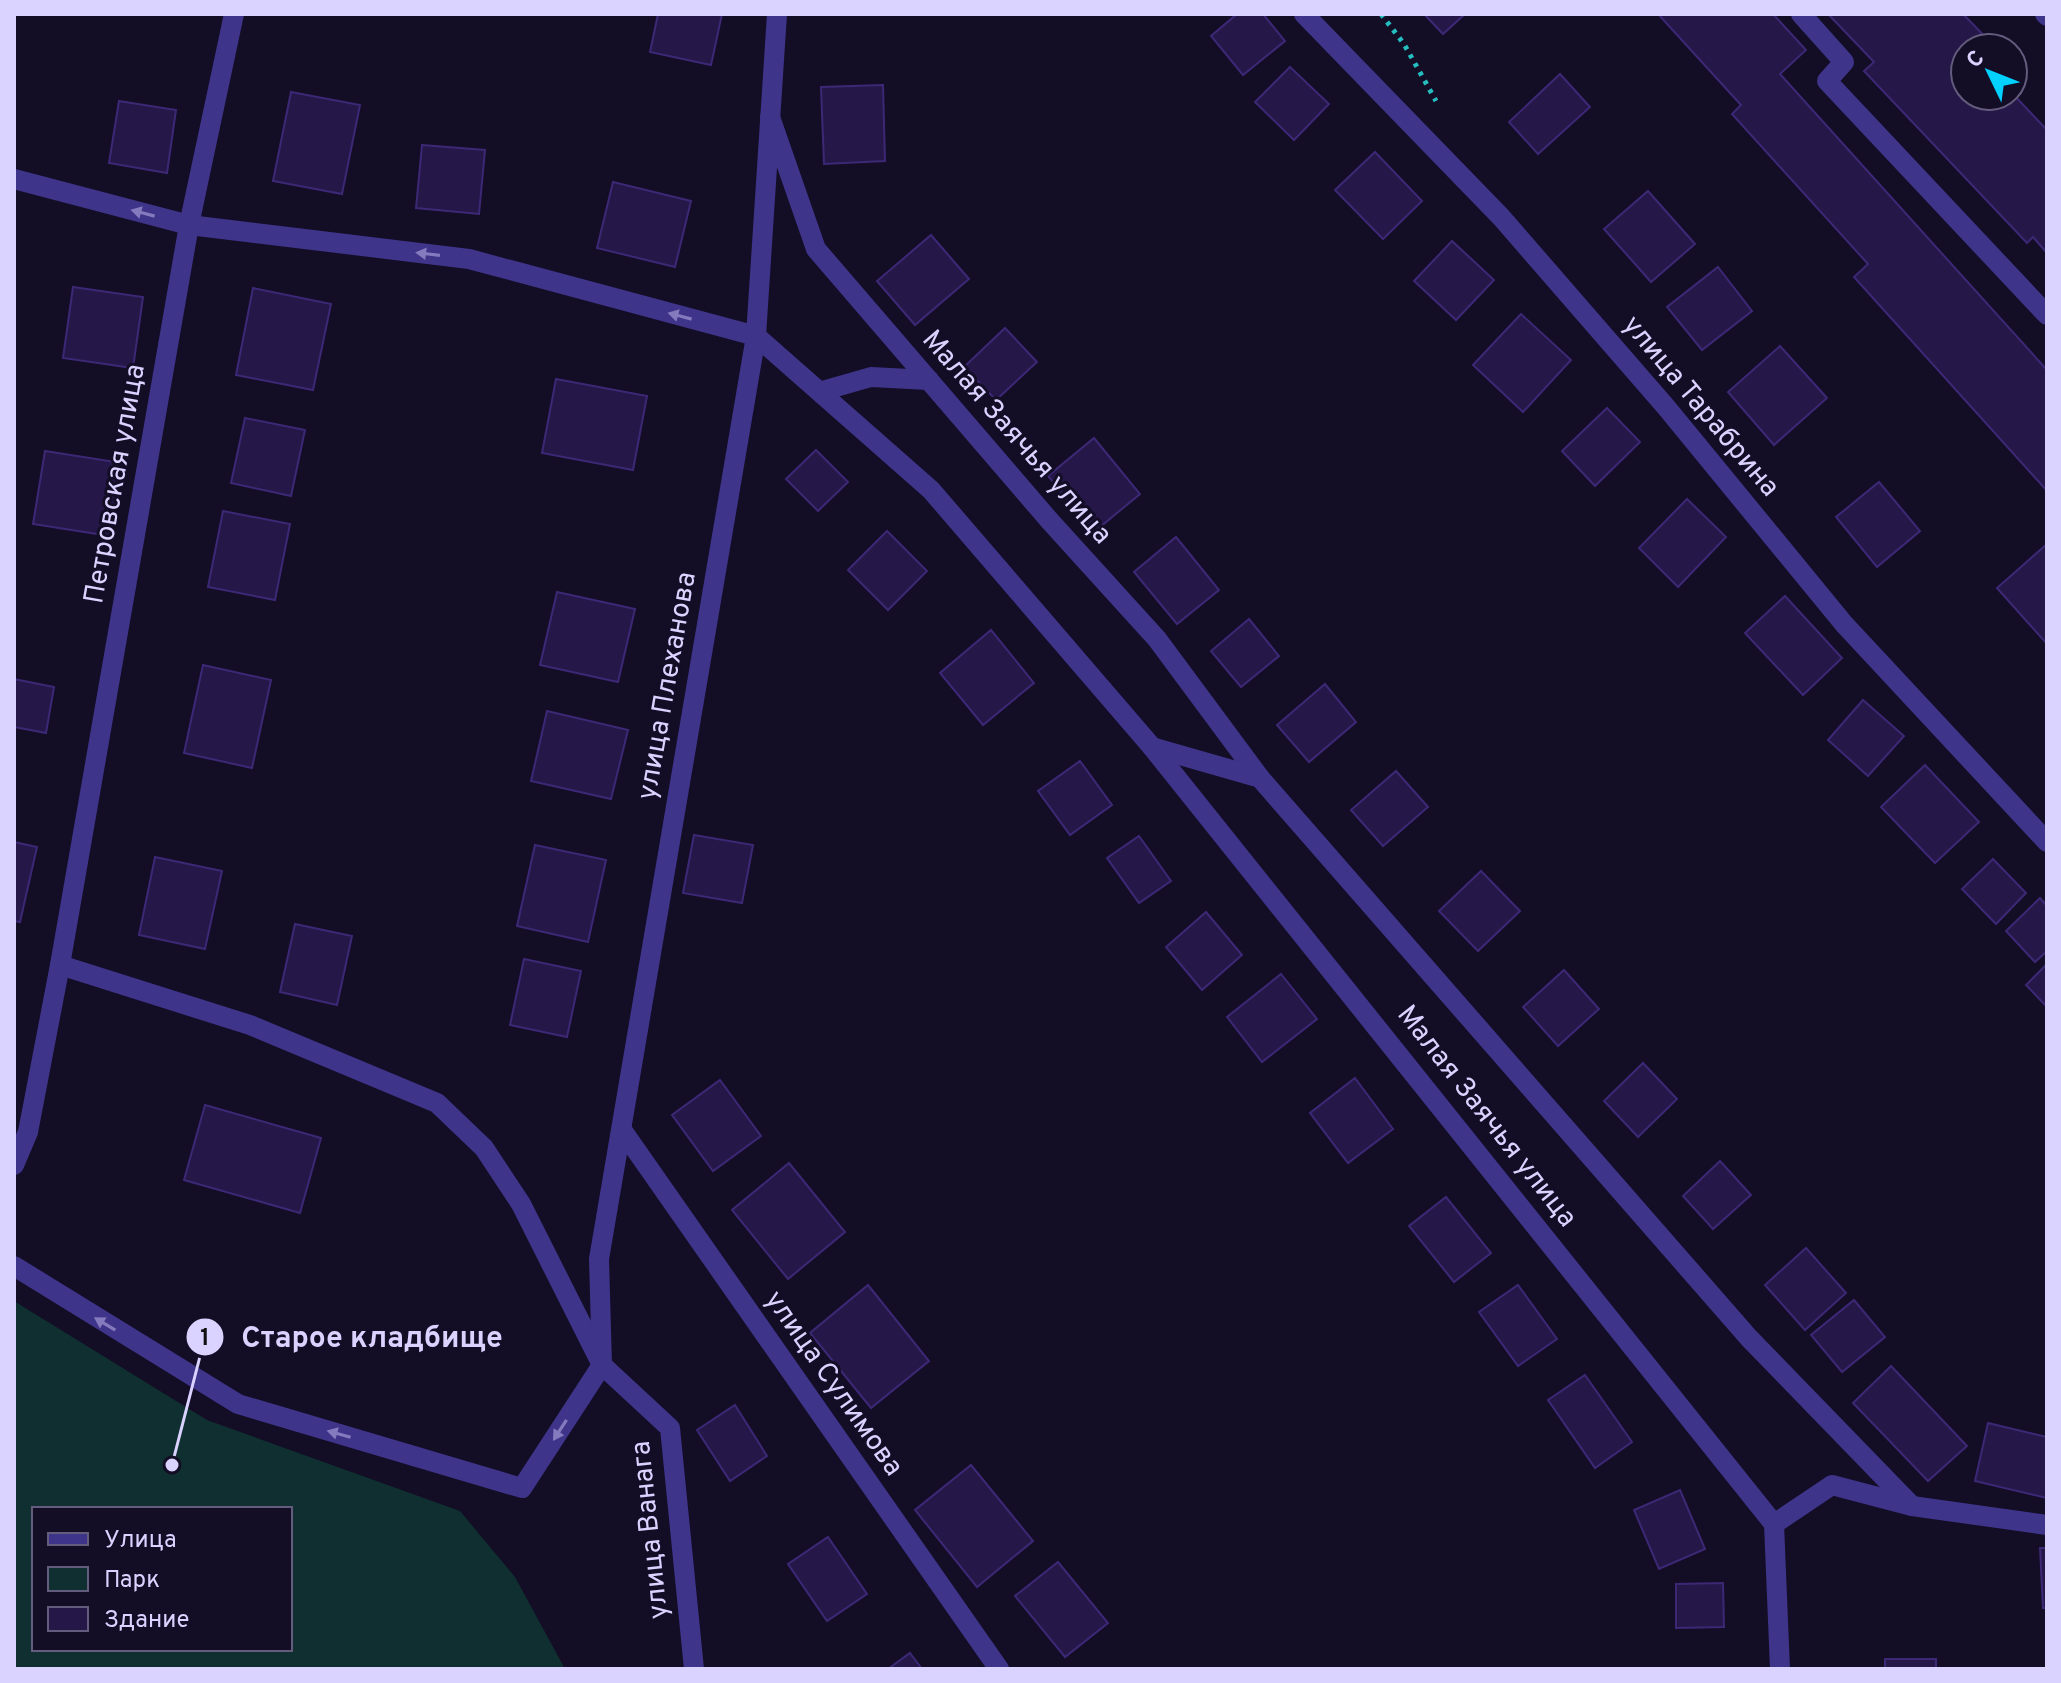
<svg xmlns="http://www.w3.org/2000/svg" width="2061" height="1683" font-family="Overpass,sans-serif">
<rect width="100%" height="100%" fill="#130d26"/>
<!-- green -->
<path fill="#0f2f30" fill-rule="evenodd" d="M 14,1301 L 207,1420 L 460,1511 L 515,1577 L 565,1669 L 14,1669 ZM 34,1509 L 290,1509 L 290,1649 L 34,1649 Z"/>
<!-- building -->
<g fill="#251848" stroke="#3d2876" stroke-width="2">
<polygon points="658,14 722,14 711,65 650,52"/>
<polygon points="1237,14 1263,14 1285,41 1243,75 1211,36"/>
<polygon points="1424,14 1465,14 1443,34"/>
<polygon points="1658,14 1773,14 1806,50 1780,74 2047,370 2047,491 1854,277 1868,264 1732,114 1741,105"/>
<polygon points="1828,14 1963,14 1996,48 1965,48 1965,96 2013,94 2047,130 2047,253 2033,237 2027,243 1864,71 1874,62"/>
<polygon points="1290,67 1329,104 1294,140 1255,102"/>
<polygon points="1560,74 1590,107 1538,154 1509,122"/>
<polygon points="883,85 885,161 824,164 821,87"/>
<polygon points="291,92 360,105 342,194 273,181"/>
<polygon points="119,101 176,110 167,173 109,163"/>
<polygon points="422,145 485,150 479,214 416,208"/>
<polygon points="1375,152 1422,201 1383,239 1335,190"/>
<polygon points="613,182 691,201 675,267 597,248"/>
<polygon points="1648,191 1695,244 1651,282 1604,229"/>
<polygon points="931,235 969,279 915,325 877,281"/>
<polygon points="1452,241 1494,280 1456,320 1414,281"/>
<polygon points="1718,267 1752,311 1702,350 1667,307"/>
<polygon points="73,287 143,297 133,368 63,358"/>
<polygon points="253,288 331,304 313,390 236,375"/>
<polygon points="1521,314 1571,360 1523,412 1473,365"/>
<polygon points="1005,328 1037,362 996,400 964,367"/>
<polygon points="1780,346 1827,398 1774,445 1728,392"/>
<polygon points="556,379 647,396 633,470 542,453"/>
<polygon points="1607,408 1640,442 1595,486 1562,451"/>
<polygon points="245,418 305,430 291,496 231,483"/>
<polygon points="1094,438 1140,494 1094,532 1048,476"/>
<polygon points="816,450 848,482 818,511 786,479"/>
<polygon points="45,451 122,463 110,536 33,524"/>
<polygon points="1879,482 1920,531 1877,567 1836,517"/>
<polygon points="1687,499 1726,537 1678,587 1639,548"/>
<polygon points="223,511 290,524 275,600 208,587"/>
<polygon points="887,531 927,571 888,610 848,570"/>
<polygon points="1176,537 1219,590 1177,624 1134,572"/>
<polygon points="2047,544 2047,644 1997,588"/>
<polygon points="557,592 635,609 618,682 540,665"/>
<polygon points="1785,596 1842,658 1803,695 1745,633"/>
<polygon points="1249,619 1279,656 1241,687 1211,651"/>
<polygon points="991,630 1034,683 983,725 940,673"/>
<polygon points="203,665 271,680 252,768 184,753"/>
<polygon points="14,679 54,687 46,733 14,727"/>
<polygon points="1325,684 1356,722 1309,762 1277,725"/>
<polygon points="1863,700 1904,736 1868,776 1828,740"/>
<polygon points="547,711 628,730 611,799 531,781"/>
<polygon points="1080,761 1112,805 1070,835 1038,791"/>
<polygon points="1925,765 1979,822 1935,863 1881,807"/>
<polygon points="1396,771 1428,807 1383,846 1351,810"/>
<polygon points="694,835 753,845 742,903 683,893"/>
<polygon points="1139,836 1171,881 1139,903 1107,858"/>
<polygon points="14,842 37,847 20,922 14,921"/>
<polygon points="535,845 606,860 588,942 517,926"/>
<polygon points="155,857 222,871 205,949 139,935"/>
<polygon points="1993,859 2026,893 1996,924 1962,889"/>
<polygon points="1481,871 1520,911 1478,951 1439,911"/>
<polygon points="2040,898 2047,906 2047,951 2035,962 2006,931"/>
<polygon points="1206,912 1242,955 1202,990 1166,947"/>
<polygon points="295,924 352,936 337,1005 280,992"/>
<polygon points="524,959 581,971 567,1037 510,1025"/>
<polygon points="2047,964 2047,1007 2026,985"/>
<polygon points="1564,970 1599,1009 1558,1046 1523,1007"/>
<polygon points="1281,974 1317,1019 1262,1062 1227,1017"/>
<polygon points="1643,1063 1677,1099 1638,1137 1604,1101"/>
<polygon points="1355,1078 1393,1129 1348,1163 1310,1113"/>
<polygon points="720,1080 761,1136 713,1171 672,1115"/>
<polygon points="205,1105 321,1138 300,1213 184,1180"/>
<polygon points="1720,1161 1751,1195 1713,1229 1683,1196"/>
<polygon points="789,1163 845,1232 788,1279 732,1210"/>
<polygon points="1446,1197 1491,1253 1454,1282 1409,1226"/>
<polygon points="1806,1248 1846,1293 1805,1330 1765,1285"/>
<polygon points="868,1285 929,1361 871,1408 810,1333"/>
<polygon points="1518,1285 1557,1339 1518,1366 1479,1312"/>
<polygon points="1854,1300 1885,1337 1842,1372 1811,1335"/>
<polygon points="1891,1366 1967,1446 1928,1481 1853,1403"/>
<polygon points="1585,1375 1632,1442 1595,1468 1548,1400"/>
<polygon points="735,1405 767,1456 730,1481 697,1430"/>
<polygon points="1988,1423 2047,1437 2047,1498 1975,1481"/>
<polygon points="971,1465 1033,1541 977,1587 915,1510"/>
<polygon points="1680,1490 1705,1549 1659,1569 1634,1510"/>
<polygon points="828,1537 867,1594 827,1621 788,1564"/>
<polygon points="2040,1548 2047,1548 2047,1608 2043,1608"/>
<polygon points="1058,1562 1108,1623 1065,1657 1015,1596"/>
<polygon points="1723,1583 1724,1627 1676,1628 1676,1584"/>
<polygon points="910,1653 922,1669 888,1669"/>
<rect x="1885" y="1659" width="51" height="10"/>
</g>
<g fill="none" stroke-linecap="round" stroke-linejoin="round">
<!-- path -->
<polyline stroke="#25bdbf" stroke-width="5" stroke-dasharray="4 6" stroke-linecap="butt" points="1381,14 1404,44 1436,101"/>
<!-- service -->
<g stroke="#3e3489" stroke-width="20">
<polyline points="1801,14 1844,62 1827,81 2047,315"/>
<polyline points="2045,14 2047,16"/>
<polyline points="770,117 816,249 1049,520 1157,639 1260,778"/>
<polyline points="14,179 189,225 469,259 756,336"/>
<polyline points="822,391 871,377 929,380"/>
<polyline points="14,1165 28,1132 60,965 250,1025 437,1103 484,1148 521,1204 602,1365 522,1488 238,1404 14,1266"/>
<polyline points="1774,1524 1832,1485 1912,1506 2047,1525"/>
</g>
<!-- minor -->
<g stroke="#3e3489" stroke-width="20">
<polyline points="1304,14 1501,217 1666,407 1844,624 2047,842"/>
<polyline points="756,336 931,490 1152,747 1774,1524 1780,1669"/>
<polyline points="1152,747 1260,778 1749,1338 1912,1506"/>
<polyline points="60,965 189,225 234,14"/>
<polyline points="622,1130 999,1669"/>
<polyline points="694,1669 670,1428 602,1365 599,1259 756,336 777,14"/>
</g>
</g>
<!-- one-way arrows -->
<defs><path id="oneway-solid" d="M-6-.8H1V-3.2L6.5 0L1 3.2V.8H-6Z" transform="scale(2)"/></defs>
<g fill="#847bbe">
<use href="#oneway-solid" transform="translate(143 213) rotate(-165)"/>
<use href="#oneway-solid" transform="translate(428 254) rotate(-173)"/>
<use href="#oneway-solid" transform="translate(680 316) rotate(-165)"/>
<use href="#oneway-solid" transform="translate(105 1324) rotate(-149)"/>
<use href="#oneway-solid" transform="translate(560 1430) rotate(123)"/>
<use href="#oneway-solid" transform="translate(339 1434) rotate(-164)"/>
</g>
<g text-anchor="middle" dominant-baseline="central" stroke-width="6" stroke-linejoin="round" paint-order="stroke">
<!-- street labels -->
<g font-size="28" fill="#dad2ff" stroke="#130d26">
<text transform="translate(1700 407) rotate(50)">улица Тарабрина</text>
<text transform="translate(1016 438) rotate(49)">Малая Заячья улица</text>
<text transform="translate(116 484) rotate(-80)">Петровская улица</text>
<text transform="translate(668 686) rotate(-80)">улица Плеханова</text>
<text transform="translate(1486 1117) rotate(52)">Малая Заячья улица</text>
<text transform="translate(833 1384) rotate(55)">улица Сулимова</text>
<text transform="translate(651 1530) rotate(-96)">улица Ванага</text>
</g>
</g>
<!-- callouts -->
<path fill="none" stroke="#dad2ff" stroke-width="3" d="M172 1465L205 1337"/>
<g fill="#dad2ff" stroke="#130d26" stroke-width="3">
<circle cx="172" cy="1465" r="8"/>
<circle cx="205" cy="1337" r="20"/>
</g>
<g font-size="24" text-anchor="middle" font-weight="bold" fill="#111">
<text x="205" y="1345">1</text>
</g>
<g font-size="30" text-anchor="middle" font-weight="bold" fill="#dad2ff" stroke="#130d26" stroke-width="6" stroke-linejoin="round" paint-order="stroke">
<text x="372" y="1347">Старое кладбище</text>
</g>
<!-- border -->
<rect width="2061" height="1683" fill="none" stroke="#dad2ff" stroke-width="32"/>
<!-- legend -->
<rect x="32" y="1507" width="260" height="144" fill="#130d26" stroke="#635c7d" stroke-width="2"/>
<rect x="48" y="1533" width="40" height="12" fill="#3e3489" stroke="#635c7d" stroke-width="2"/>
<text x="104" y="1547" font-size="24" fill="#dad2ff">Улица</text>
<rect x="48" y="1567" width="40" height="24" fill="#0f2f30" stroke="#635c7d" stroke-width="2"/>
<text x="104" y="1587" font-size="24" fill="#dad2ff">Парк</text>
<rect x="48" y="1607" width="40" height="24" fill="#251848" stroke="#635c7d" stroke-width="2"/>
<text x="104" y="1627" font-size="24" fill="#dad2ff">Здание</text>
<!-- north arrow -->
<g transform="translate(1989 72) rotate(313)"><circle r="38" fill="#130d26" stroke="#635c7d" stroke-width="2"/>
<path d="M0-6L14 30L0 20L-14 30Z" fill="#00d1fd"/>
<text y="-12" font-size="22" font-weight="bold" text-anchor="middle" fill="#dad2ff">С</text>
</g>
</svg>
